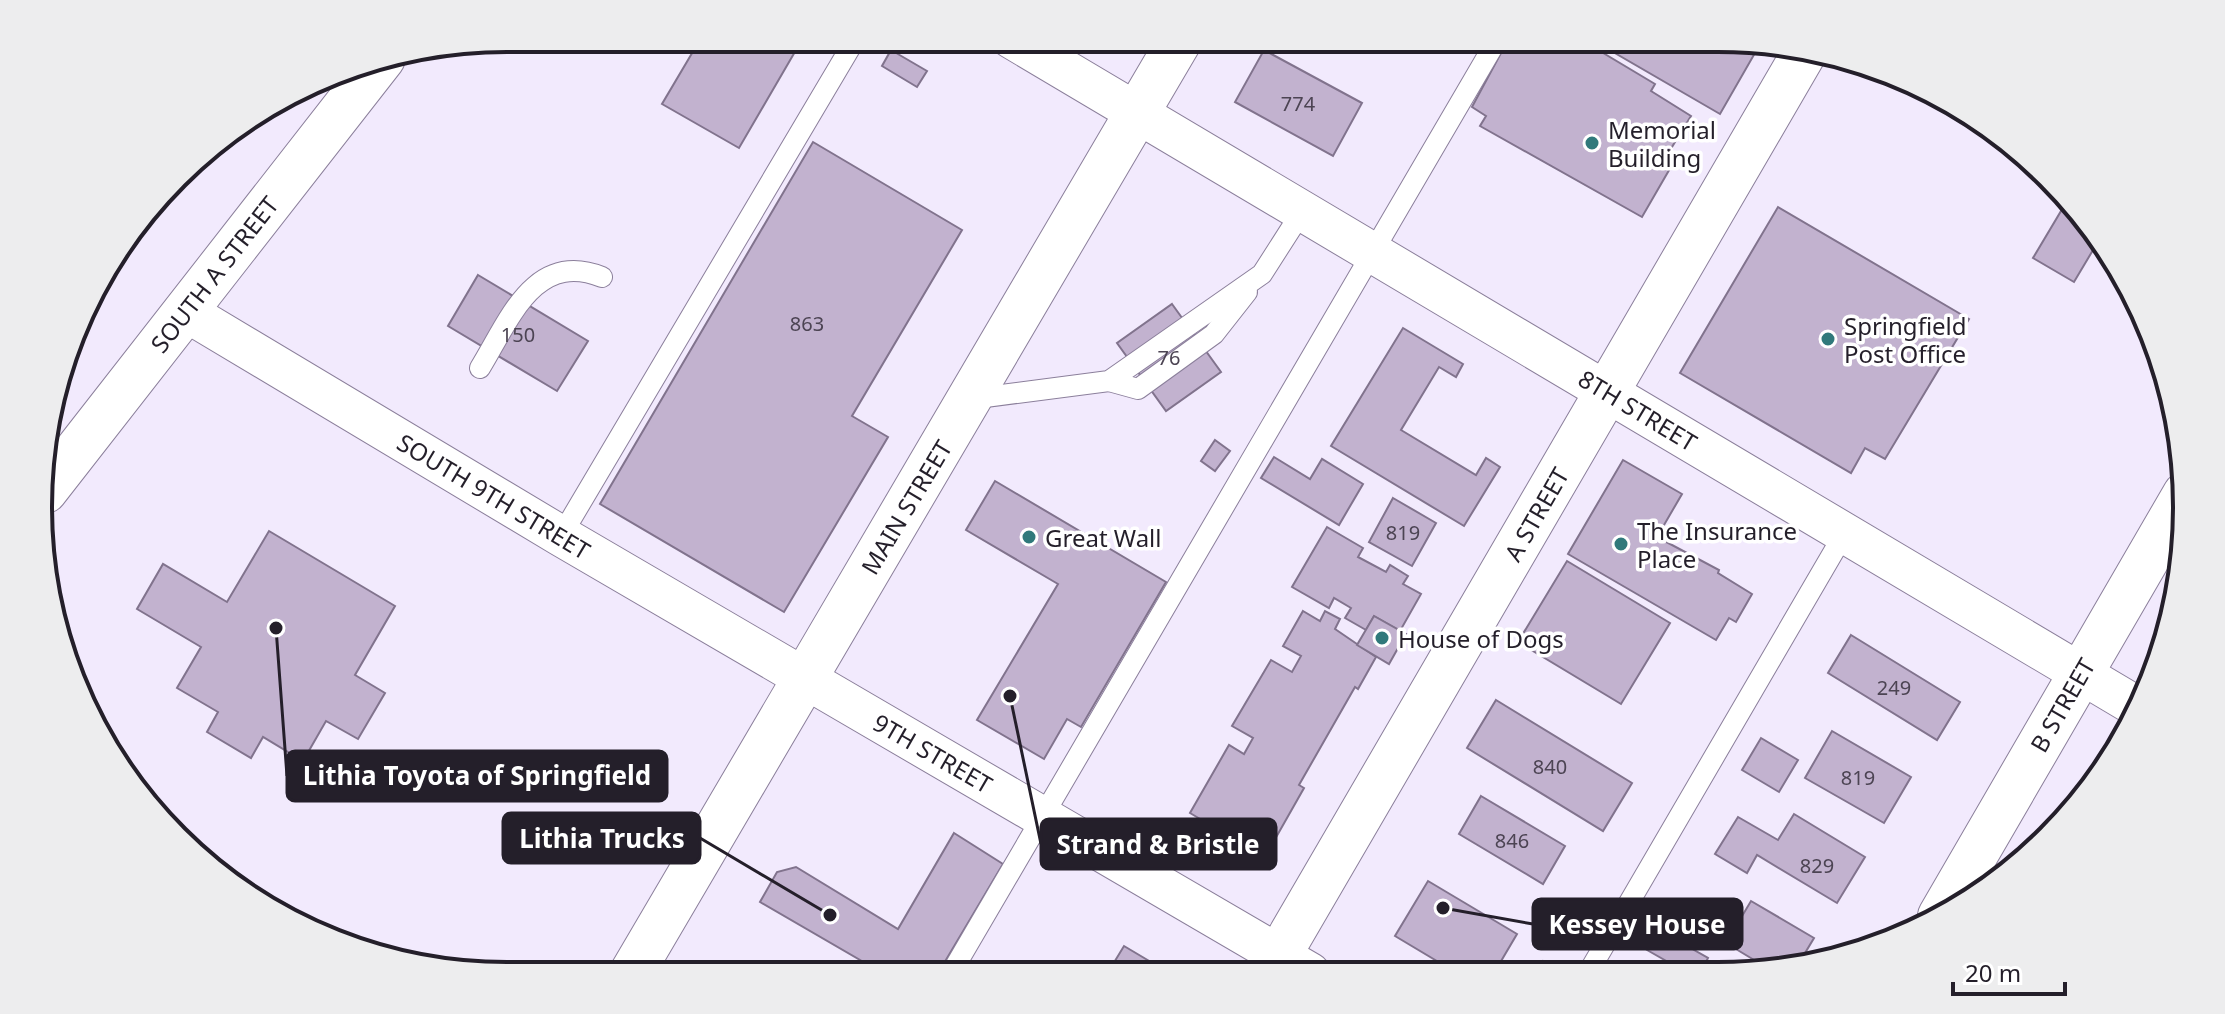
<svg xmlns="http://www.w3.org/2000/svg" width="2225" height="1014" font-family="'Noto Sans',sans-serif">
<rect width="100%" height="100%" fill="#f2eafd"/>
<!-- building -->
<g fill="#c2b2cf" stroke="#81738d" stroke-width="2">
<polygon points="701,38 803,38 739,148 662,104"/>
<polygon points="1509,38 1578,38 1655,84 1651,91 1691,116 1664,160 1672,165 1642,217 1480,126 1486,116 1472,107"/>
<polygon points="1589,38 1718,38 1759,46 1720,114"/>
<polygon points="891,50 927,71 917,87 882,66"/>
<polygon points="1264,50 1362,103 1333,156 1235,102"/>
<polygon points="813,142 962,230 852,416 888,437 784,612 600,504"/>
<polygon points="2067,201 2096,245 2074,282 2033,258"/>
<polygon points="1778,207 1969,319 1885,459 1865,448 1851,473 1680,373"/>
<polygon points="478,275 588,341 557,391 448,326"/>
<polygon points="1172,304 1221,372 1166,411 1117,343"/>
<polygon points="1403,328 1463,364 1456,377 1439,367 1401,430 1476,475 1486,458 1500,467 1464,526 1331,446"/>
<polygon points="1215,440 1230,451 1215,471 1201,461"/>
<polygon points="1274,457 1310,479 1322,459 1363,484 1339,525 1261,478"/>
<polygon points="1623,460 1682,494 1657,537 1719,570 1718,573 1752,594 1736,622 1729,618 1716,640 1568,554"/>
<polygon points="995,481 1166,582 1081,727 1067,719 1044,759 977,720 1058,584 966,530"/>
<polygon points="1393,498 1436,523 1412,566 1369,542"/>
<polygon points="1327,527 1363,548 1358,557 1386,572 1390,565 1408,576 1403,584 1421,594 1400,631 1374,616 1366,630 1345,618 1351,608 1334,598 1329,608 1292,587"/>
<polygon points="269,531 395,606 355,675 385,693 358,739 326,721 303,761 263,737 251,758 207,732 218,712 177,688 201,647 137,609 163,564 227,602"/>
<polygon points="1567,561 1670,623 1621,704 1518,642"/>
<polygon points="1303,611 1320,621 1325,611 1340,619 1335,629 1376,657 1358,689 1355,687 1299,785 1304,788 1266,855 1236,837 1223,860 1209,853 1219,836 1209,830 1212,826 1190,813 1229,745 1244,754 1253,738 1232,726 1271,660 1292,672 1301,656 1283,646"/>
<polygon points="1374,616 1406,634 1389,664 1357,645"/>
<polygon points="1851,635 1960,702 1937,740 1828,673"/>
<polygon points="1496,700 1632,783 1603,831 1467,748"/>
<polygon points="1832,731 1911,777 1884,823 1805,778"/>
<polygon points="1761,738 1798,760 1779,792 1742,770"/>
<polygon points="1481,796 1565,846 1543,884 1459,834"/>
<polygon points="1794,814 1865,857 1837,903 1757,855 1747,873 1715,854 1738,817 1778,840"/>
<polygon points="954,833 1003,864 937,975 886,975 760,902 777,872 796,867 898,929"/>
<polygon points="1428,881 1517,934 1494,973 1457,973 1395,936"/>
<polygon points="1751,901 1814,938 1796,968 1774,972 1726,943"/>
<polygon points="1659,930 1708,958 1701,972 1680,972 1682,970 1647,950"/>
<polygon points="1124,946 1171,974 1107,974"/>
<polygon points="1543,961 1565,973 1536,973"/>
</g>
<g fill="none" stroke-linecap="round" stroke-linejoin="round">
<defs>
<g id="service">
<path d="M 480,368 C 509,321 534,250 602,277"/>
<polyline points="1109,381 1138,389 1214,334 1247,292"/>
<polyline points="970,399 1109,381 1262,274 1303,210"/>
<polyline points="561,536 856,38"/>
<polyline points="1588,973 1844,534"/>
<polyline points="950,975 1498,38"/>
</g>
<g id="minor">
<polyline points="1011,38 2139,708"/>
<polyline points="185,311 561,536 1310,973"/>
</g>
<g id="tertiary">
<polyline points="1940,916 2185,494"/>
<polyline points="1268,974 1803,55"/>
</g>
<g id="primary">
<polyline points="45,491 383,58"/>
<polyline points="630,976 1181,38"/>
</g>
</defs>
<!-- service casing -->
<use href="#service" stroke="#8b7f9b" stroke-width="22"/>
<!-- minor casing -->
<use href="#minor" stroke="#8b7f9b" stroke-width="42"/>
<!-- tertiary casing -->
<use href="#tertiary" stroke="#8b7f9b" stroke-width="46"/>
<!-- primary casing -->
<use href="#primary" stroke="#8b7f9b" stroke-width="46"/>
<!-- service -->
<use href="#service" stroke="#fff" stroke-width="20"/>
<!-- minor -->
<use href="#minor" stroke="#fff" stroke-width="40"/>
<!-- tertiary -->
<use href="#tertiary" stroke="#fff" stroke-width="44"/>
<!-- primary -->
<use href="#primary" stroke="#fff" stroke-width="44"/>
</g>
<!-- markers -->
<g fill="#30797b" stroke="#fff" stroke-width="3">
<circle cx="1592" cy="143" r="8"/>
<circle cx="1828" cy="339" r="8"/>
<circle cx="1029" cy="537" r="8"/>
<circle cx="1621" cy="544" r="8"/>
<circle cx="1382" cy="638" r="8"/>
</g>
<g text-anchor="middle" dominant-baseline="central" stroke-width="7" stroke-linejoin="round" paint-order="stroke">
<!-- number labels -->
<g font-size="20" fill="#4c4453">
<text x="1298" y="103">774</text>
<text x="807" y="323">863</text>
<text x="518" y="334">150</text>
<text x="1169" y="357">76</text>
<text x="1403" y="532">819</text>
<text x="1894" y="687">249</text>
<text x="1550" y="766">840</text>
<text x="1858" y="777">819</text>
<text x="1512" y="840">846</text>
<text x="1817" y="865">829</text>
</g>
<!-- poi labels -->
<g font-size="24" fill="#241f2a" stroke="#fff" text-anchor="start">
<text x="1608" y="129">Memorial<tspan x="1608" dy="28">Building</tspan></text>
<text x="1844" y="325">Springfield<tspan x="1844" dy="28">Post Office</tspan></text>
<text x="1637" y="530">The Insurance<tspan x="1637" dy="28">Place</tspan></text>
<text x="1045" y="537">Great Wall</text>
<text x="1398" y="638">House of Dogs</text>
</g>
<!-- street labels -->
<g font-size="24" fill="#241f2a" stroke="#fff">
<text transform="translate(214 274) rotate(-52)">SOUTH A STREET</text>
<text transform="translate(1638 410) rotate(31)">8TH STREET</text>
<text transform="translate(494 496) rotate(31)">SOUTH 9TH STREET</text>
<text transform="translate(906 507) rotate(-59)">MAIN STREET</text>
<text transform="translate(1536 514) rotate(-60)">A STREET</text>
<text transform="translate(2062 705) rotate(-60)">B STREET</text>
<text transform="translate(933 753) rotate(30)">9TH STREET</text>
</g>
</g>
<!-- crop -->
<path d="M0 0H2225V1014H0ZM507 52H1718A455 455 0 0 1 2173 507V507A455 455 0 0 1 1718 962H507A455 455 0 0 1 52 507V507A455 455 0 0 1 507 52Z" fill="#ededee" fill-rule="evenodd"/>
<path fill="none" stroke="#241f2a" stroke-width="4" d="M507 52H1718A455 455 0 0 1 2173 507V507A455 455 0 0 1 1718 962H507A455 455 0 0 1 52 507V507A455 455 0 0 1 507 52Z"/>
<!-- callouts -->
<path fill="none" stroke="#241f2a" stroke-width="3" d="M276 628L287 776M830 915L700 838M1010 696L1041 844M1443 908L1533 924"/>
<g fill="#241f2a" stroke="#fff" stroke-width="3">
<circle cx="276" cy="628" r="8"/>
<circle cx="830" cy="915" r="8"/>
<circle cx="1010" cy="696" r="8"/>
<circle cx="1443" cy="908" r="8"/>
</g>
<g fill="#241f2a" stroke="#241f2a" stroke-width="3">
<rect x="287" y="751" width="380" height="50" rx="8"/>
<rect x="503" y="813" width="197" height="50" rx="8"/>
<rect x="1041" y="819" width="235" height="50" rx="8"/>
<rect x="1533" y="899" width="209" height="50" rx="8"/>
</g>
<g font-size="26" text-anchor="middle" font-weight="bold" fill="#fff">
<text x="477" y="785">Lithia Toyota of Springfield</text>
<text x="602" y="848">Lithia Trucks</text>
<text x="1158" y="854">Strand &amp; Bristle</text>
<text x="1637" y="934">Kessey House</text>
</g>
<!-- scale -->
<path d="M1953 982v12h112v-12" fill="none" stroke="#241f2a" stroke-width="4"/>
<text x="1965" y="982" font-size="24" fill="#241f2a" stroke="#ffffff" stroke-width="6" paint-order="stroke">20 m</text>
</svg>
